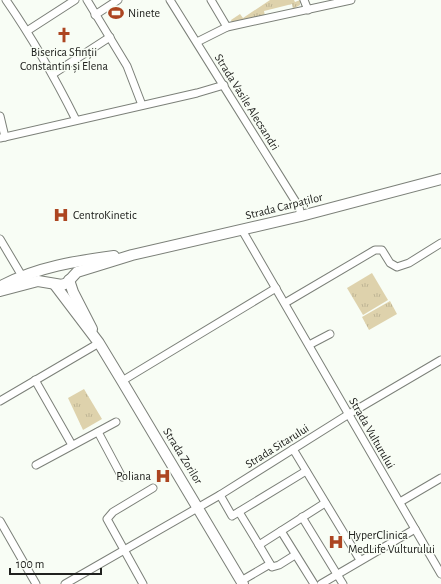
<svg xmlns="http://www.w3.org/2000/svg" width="441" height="584" font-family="'Alegreya Sans',sans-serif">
<defs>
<pattern id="grass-tufts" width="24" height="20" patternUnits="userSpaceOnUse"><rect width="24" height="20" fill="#ded2ac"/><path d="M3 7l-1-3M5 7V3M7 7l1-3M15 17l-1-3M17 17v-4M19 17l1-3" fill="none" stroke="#beb494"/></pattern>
</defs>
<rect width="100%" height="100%" fill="#f8fdf5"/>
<!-- grass -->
<g fill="url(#grass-tufts)">
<polygon points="270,0 294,0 295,2 300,0 300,5 293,9 292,4 264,11 265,16 232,23 231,20 240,14 243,18"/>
<polygon points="372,273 388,300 363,315 347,288"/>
<polygon points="390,301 397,314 369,330 362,317"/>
<polygon points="84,389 102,419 83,430 68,398"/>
</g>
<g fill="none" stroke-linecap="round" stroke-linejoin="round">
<defs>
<g id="street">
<path d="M 6,0 C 33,39 55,78 76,120"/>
<polyline points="87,0 127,66 142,105"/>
<polyline points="170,0 299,207 301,216"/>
<polyline points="211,0 227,27"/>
<polyline points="304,0 308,10"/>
<polyline points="95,15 118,0"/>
<polyline points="27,31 75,0"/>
<polyline points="197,42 227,27 351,0"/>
<polyline points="53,74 110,37"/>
<polyline points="0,116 5,137"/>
<polyline points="0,138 197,93 224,85"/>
<polyline points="242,230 441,574"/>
<polyline points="0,239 22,276"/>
<polyline points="285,303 375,250 382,250 390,263 397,267 409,263 441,243"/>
<polyline points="309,345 330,334"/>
<polyline points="35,380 72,445"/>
<polyline points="122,381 276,288"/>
<polyline points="0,401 99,343"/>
<polyline points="98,432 122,477"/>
<polyline points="293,449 360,560"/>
<polyline points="36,465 116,422"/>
<polyline points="220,495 232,516 306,471"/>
<polyline points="400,502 441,478"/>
<polyline points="239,512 259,545"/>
<polyline points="302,517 343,584"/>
<polyline points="0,521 36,584"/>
<polyline points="281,531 314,584"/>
<polyline points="295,555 279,565 272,567 259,545 325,503"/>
<polyline points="241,581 270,564"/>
<polyline points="65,584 220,495 349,414 441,360"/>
<polyline points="143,584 107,519 113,512 153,488"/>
<polyline points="321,584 415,529"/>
</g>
<g id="secondary">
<polyline points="69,280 73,292 92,329"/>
<path d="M 3,285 C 38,267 76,261 114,256"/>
<polyline points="55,285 99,343 122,381 243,584"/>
<polyline points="0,291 38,281 62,285 67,283 77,272 132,255 301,216 441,179"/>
</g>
</defs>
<!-- street casing -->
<use href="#street" stroke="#7c8079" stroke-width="9"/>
<!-- secondary casing -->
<use href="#secondary" stroke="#7c8079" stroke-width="12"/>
<!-- street -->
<use href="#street" stroke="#fff" stroke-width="7"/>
<!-- secondary -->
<use href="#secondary" stroke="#fff" stroke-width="10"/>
</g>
<!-- icons -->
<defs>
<symbol id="stadium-bare" viewBox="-9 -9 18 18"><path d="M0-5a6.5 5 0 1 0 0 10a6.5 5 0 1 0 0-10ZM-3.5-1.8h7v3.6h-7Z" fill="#ac4521" stroke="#f8fdf5" stroke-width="2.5" paint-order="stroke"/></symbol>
<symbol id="church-bare" viewBox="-9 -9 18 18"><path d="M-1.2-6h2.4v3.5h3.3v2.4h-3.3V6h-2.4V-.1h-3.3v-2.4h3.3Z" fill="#ac4521" stroke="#f8fdf5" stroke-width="2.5" paint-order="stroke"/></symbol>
<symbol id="hospital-bare" viewBox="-9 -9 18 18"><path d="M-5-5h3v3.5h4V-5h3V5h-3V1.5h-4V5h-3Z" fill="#ac4521" stroke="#f8fdf5" stroke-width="2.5" paint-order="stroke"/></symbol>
</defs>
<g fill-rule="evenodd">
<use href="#stadium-bare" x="105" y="2" width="22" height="22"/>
<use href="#church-bare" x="53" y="24" width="22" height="22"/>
<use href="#hospital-bare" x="50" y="204" width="22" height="22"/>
<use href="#hospital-bare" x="152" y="465" width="22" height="22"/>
<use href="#hospital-bare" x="325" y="531" width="22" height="22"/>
</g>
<g text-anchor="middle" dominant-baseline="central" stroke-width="3" stroke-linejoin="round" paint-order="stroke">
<!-- poi labels -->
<g font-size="12" fill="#20211e" stroke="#f8fdf5" text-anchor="start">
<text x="128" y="13">Ninete</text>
<text x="64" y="52" text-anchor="middle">Biserica Sfinții<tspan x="64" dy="14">Constantin și Elena</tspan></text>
<text x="73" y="215">CentroKinetic</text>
<text x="151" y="476" text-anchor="end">Poliana</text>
<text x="348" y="535">HyperClinica<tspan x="348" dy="14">MedLife Vulturului</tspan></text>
</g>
<!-- street labels -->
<g font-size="12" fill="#20211e" stroke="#f8fdf5">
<text transform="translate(247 102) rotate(58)">Strada Vasile Alecsandri</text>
<text transform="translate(284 206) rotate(-14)">Strada Carpaților</text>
<text transform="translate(372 433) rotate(60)">Strada Vulturului</text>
<text transform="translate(277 446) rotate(-32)">Strada Sitarului</text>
<text transform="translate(183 456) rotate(58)">Strada Zorilor</text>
</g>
</g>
<!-- scale -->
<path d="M10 568v6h91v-6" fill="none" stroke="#20211e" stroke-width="2"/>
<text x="16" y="568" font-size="12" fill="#20211e" stroke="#f8fdf5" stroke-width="3" paint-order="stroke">100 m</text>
</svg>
